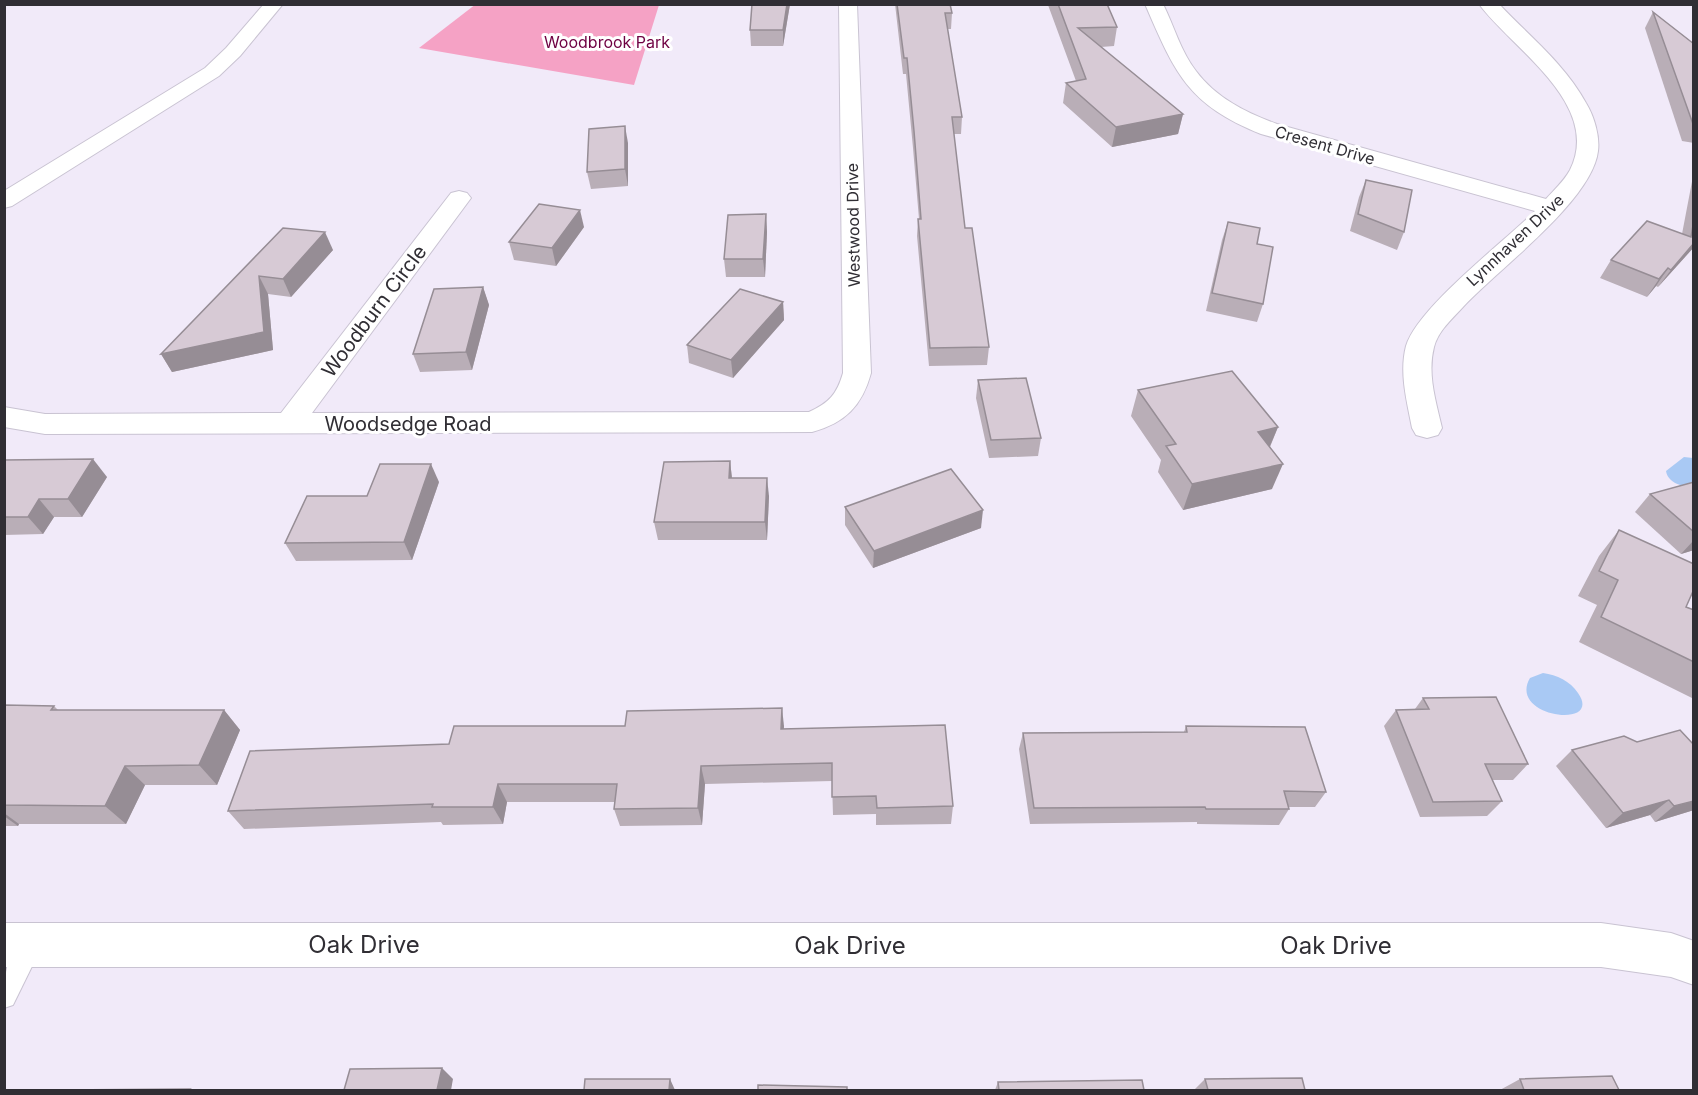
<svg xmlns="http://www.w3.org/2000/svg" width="1698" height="1095" font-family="Inter,sans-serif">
<rect width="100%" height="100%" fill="#f1eaf9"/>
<!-- green -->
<polygon fill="#f5a2c5" points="476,4 659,4 659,5 634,85 419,48"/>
<!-- water -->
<g fill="#a9c9f4">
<path d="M 1684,457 L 1693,458 L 1693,487 C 1682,487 1668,483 1666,471 Z"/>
<path d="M 1543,673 C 1557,675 1570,681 1578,693 C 1604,730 1507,717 1530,678 Z"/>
</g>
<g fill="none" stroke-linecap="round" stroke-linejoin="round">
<defs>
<path id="lane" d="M 30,934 L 38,938 L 42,946 L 13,1005 L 4,1008 C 4,984 4,945 30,934 Z"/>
<g id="street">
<polygon points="264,4 283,4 240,56 219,76 12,206 4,208 4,191 205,68 226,48"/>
<path d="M 839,4 L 857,4 L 871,373 C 862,406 845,423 812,432 L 45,434 L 4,427 L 4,407 L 45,414 L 281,413 L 451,193 L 459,191 L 467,193 L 471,198 L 312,413 L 809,412 C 829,403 837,394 843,373 Z"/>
<path d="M 1145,4 L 1163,4 C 1174,26 1181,52 1196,71 C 1216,98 1247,113 1277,124 L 1546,199 C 1554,190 1564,181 1570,170 C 1603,104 1511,48 1479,4 L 1499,4 C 1529,36 1565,64 1586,103 C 1594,116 1600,136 1598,151 C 1592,201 1497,270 1463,307 C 1452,319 1438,331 1434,347 C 1427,374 1436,402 1442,428 L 1438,435 L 1427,438 L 1416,435 L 1412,428 C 1407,402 1399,373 1406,346 C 1418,307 1504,242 1535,211 L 1261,134 C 1187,104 1175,73 1145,4 Z"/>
<polygon points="4,923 1601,923 1671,933 1694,941 1694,985 1671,977 1601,967 4,967"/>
</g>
</defs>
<!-- lane casing -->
<use href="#lane" stroke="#c9c3d2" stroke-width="2"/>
<!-- street casing -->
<use href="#street" stroke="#c9c3d2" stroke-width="2"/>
<!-- lane -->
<use href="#lane" fill="#fff" fill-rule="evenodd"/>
<!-- street -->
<use href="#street" fill="#fff" fill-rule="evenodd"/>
</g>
<!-- wall -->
<g fill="#b9aeb7">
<polygon points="752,4 790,4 783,46 751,46 750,30"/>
<polygon points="895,4 950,4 952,13 951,29 947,29 962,117 961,134 954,134 965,228 989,347 987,365 929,366 917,236 918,219 919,219 913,148 906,74 903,74"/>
<polygon points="1038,4 1107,4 1117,27 1114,46 1101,47 1183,114 1178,134 1112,147 1063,103 1066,83 1076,81 1048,5"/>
<polygon points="1653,12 1694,44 1694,143 1682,141 1645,28"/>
<polygon points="628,143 628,186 591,189 587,172"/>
<polygon points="1694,171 1694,247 1658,287 1656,286 1647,297 1600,278 1611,260 1682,234"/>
<polygon points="1366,180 1404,232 1397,250 1350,231 1359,197"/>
<polygon points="766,214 767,232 765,277 726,277 724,259"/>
<polygon points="1228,222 1257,244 1263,304 1257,322 1206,311 1222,240"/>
<polygon points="584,227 556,266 514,260 509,242"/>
<polygon points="283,228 333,250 291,297 268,294 273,350 172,372 161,354"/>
<polygon points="483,287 489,305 472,370 420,372 413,354"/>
<polygon points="783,302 784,320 733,378 689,363 687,345"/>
<polygon points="978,380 1041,438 1038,456 989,458 976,398"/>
<polygon points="1138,390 1278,427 1270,447 1272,489 1183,510 1158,472 1161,460 1131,416"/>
<polygon points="4,460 107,477 82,517 54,517 43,534 4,535"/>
<polygon points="730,461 732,478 769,496 767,540 658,540 654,522"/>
<polygon points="439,482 412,560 296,561 285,543"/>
<polygon points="1694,482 1694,550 1681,554 1635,512 1650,494"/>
<polygon points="845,507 981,528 873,568 845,525"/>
<polygon points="1619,530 1686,607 1694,610 1694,699 1579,642 1597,605 1578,596 1599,556"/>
<polygon points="1423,698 1528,764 1513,780 1492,780 1502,801 1487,816 1420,817 1384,726 1396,710 1415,709"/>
<polygon points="4,705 54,706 58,710 224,710 240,730 217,785 145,785 126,824 19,824 18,826 4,826"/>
<polygon points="1186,726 1326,792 1315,807 1288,807 1289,809 1279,825 1197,824 1197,822 1030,824 1019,749 1023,733 1184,732"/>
<polygon points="784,729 953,806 951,824 876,825 876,814 833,815 832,781 705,784 702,825 620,826 614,809 615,802 507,802 503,824 443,825 441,822 244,829 228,811 449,744"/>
<polygon points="1637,742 1694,745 1694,810 1655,822 1650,815 1606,828 1556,766 1572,750"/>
<polygon points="1205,1079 1305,1090 1194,1090"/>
<polygon points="1520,1079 1619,1090 1500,1090"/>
<polygon points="998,1082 1144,1090 995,1090"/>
</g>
<!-- shaded-wall -->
<g fill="#968d95">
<polygon points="787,4 790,4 783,46 783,30"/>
<polygon points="1183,114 1178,134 1112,147 1116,127"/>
<polygon points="625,126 628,143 628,186 625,169"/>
<polygon points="580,210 584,227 556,266 552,248"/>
<polygon points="766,214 767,232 765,277 763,259"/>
<polygon points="325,232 333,250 291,297 283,279"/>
<polygon points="1694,243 1694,247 1658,287 1671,270"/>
<polygon points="1668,268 1656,286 1647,297 1659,279"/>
<polygon points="259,276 268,294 273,350 172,372 161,354"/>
<polygon points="483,287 489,305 472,370 466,352"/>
<polygon points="783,302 784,320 733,378 731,360"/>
<polygon points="1278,427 1267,453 1258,432"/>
<polygon points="93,459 107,477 82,517 68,499"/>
<polygon points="730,461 732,479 729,478"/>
<polygon points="431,464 439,482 412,560 404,542"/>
<polygon points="1283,464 1272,489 1183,510 1192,484"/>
<polygon points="767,478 769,496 767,540 765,522"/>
<polygon points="39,499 54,517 43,534 28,517"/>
<polygon points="983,510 981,528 873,568 874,551"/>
<polygon points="1694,540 1694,550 1681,554"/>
<polygon points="782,708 784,726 783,748 781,729"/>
<polygon points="224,710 240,730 217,785 199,765"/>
<polygon points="125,766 145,785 126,824 105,806"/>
<polygon points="701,766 705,784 702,825 698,808"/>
<polygon points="498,784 507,802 503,824 493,807"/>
<polygon points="1669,800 1650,815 1606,828 1623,813"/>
<polygon points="1694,801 1694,810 1655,822 1674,806"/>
<polygon points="4,813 19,824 18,826 4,816"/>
<polygon points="442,1068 453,1079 451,1090 437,1090"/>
<polygon points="670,1079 675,1090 669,1090"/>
</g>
<!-- building -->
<g fill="#d7cad5" stroke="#968d95" stroke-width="1.5">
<polygon points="752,4 787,4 783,30 750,30"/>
<polygon points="897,4 950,4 952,13 945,13 962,117 952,117 965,228 972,228 989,347 930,348 918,219 921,219 914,131 907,58 904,58"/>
<polygon points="1058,4 1107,4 1117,27 1078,28 1183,114 1116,127 1066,83 1086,79"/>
<polygon points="1653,12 1694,44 1694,124 1693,124"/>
<polygon points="625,126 625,169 587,172 589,129"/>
<polygon points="1366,180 1412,190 1404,232 1358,214"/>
<polygon points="539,204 580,210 552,248 509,242"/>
<polygon points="766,214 763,259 724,259 728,215"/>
<polygon points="1694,220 1694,243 1671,270 1668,268 1659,279 1611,260 1647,221 1691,237"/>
<polygon points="1228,222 1260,228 1257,244 1273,247 1263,304 1212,293"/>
<polygon points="283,228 325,232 283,279 259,276 264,332 161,354"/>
<polygon points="483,287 466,352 413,354 434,289"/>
<polygon points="740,289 783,302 731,360 687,345"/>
<polygon points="1232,371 1278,427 1258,432 1283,464 1192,484 1166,446 1176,444 1138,390"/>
<polygon points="1026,378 1041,438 991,440 978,380"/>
<polygon points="93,459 68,499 39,499 28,517 4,517 4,460"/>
<polygon points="730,461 729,478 767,478 765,522 654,522 664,462"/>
<polygon points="380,464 431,464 404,542 285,543 307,496 367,496"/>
<polygon points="951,469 983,510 874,551 845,507"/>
<polygon points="1694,482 1694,532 1650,494"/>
<polygon points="1619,530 1694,564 1694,589 1686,607 1694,610 1694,662 1601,617 1618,580 1599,571"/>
<polygon points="1496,697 1528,764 1485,764 1502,801 1433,802 1396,710 1429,709 1423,698"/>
<polygon points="4,705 54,706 51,710 224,710 199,765 125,766 105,806 4,805"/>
<polygon points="782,708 781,729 945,725 953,806 877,808 876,796 832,797 832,763 701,766 698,808 614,809 617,784 498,784 493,807 432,807 433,804 228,811 250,751 449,744 454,726 625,726 627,711"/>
<polygon points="1186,726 1305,727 1326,792 1284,791 1289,809 1206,809 1205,807 1034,808 1023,733 1187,732"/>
<polygon points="1680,730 1694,745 1694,801 1674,806 1669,800 1623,813 1572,750 1624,736 1637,742"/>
<polygon points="442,1068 437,1090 344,1090 350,1069"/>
<polygon points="1612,1076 1619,1090 1524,1090 1520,1079"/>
<polygon points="1302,1078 1305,1090 1208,1090 1205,1079"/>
<polygon points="585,1079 670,1079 669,1090 584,1090"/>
<polygon points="1142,1080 1144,1090 999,1090 998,1082"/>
<polygon points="758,1085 847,1087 847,1090 758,1090"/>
<polygon points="190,1089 189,1090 57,1090"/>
</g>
<g text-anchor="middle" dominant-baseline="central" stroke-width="6" stroke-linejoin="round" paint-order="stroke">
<!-- far-park labels -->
<g font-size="16" fill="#6e0042" stroke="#fff">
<text x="607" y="42">Woodbrook Park</text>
</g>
<!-- far-street labels -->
<g font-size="16" fill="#302e34" stroke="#fff">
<text transform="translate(1325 145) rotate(16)">Cresent Drive</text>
<text transform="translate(853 225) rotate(-91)">Westwood Drive</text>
<text transform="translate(1515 240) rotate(-43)">Lynnhaven Drive</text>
</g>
<!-- street labels -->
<g font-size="20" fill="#302e34" stroke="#fff">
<text transform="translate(374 311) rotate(-53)">Woodburn Circle</text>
<text x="408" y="424">Woodsedge Road</text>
</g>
<!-- near-street labels -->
<g font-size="24" fill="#302e34" stroke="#fff">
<text x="364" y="944">Oak Drive</text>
<text x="850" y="945">Oak Drive</text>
<text x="1336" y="945">Oak Drive</text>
</g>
</g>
<!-- border -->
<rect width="1698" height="1095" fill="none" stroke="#302e34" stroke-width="12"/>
</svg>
